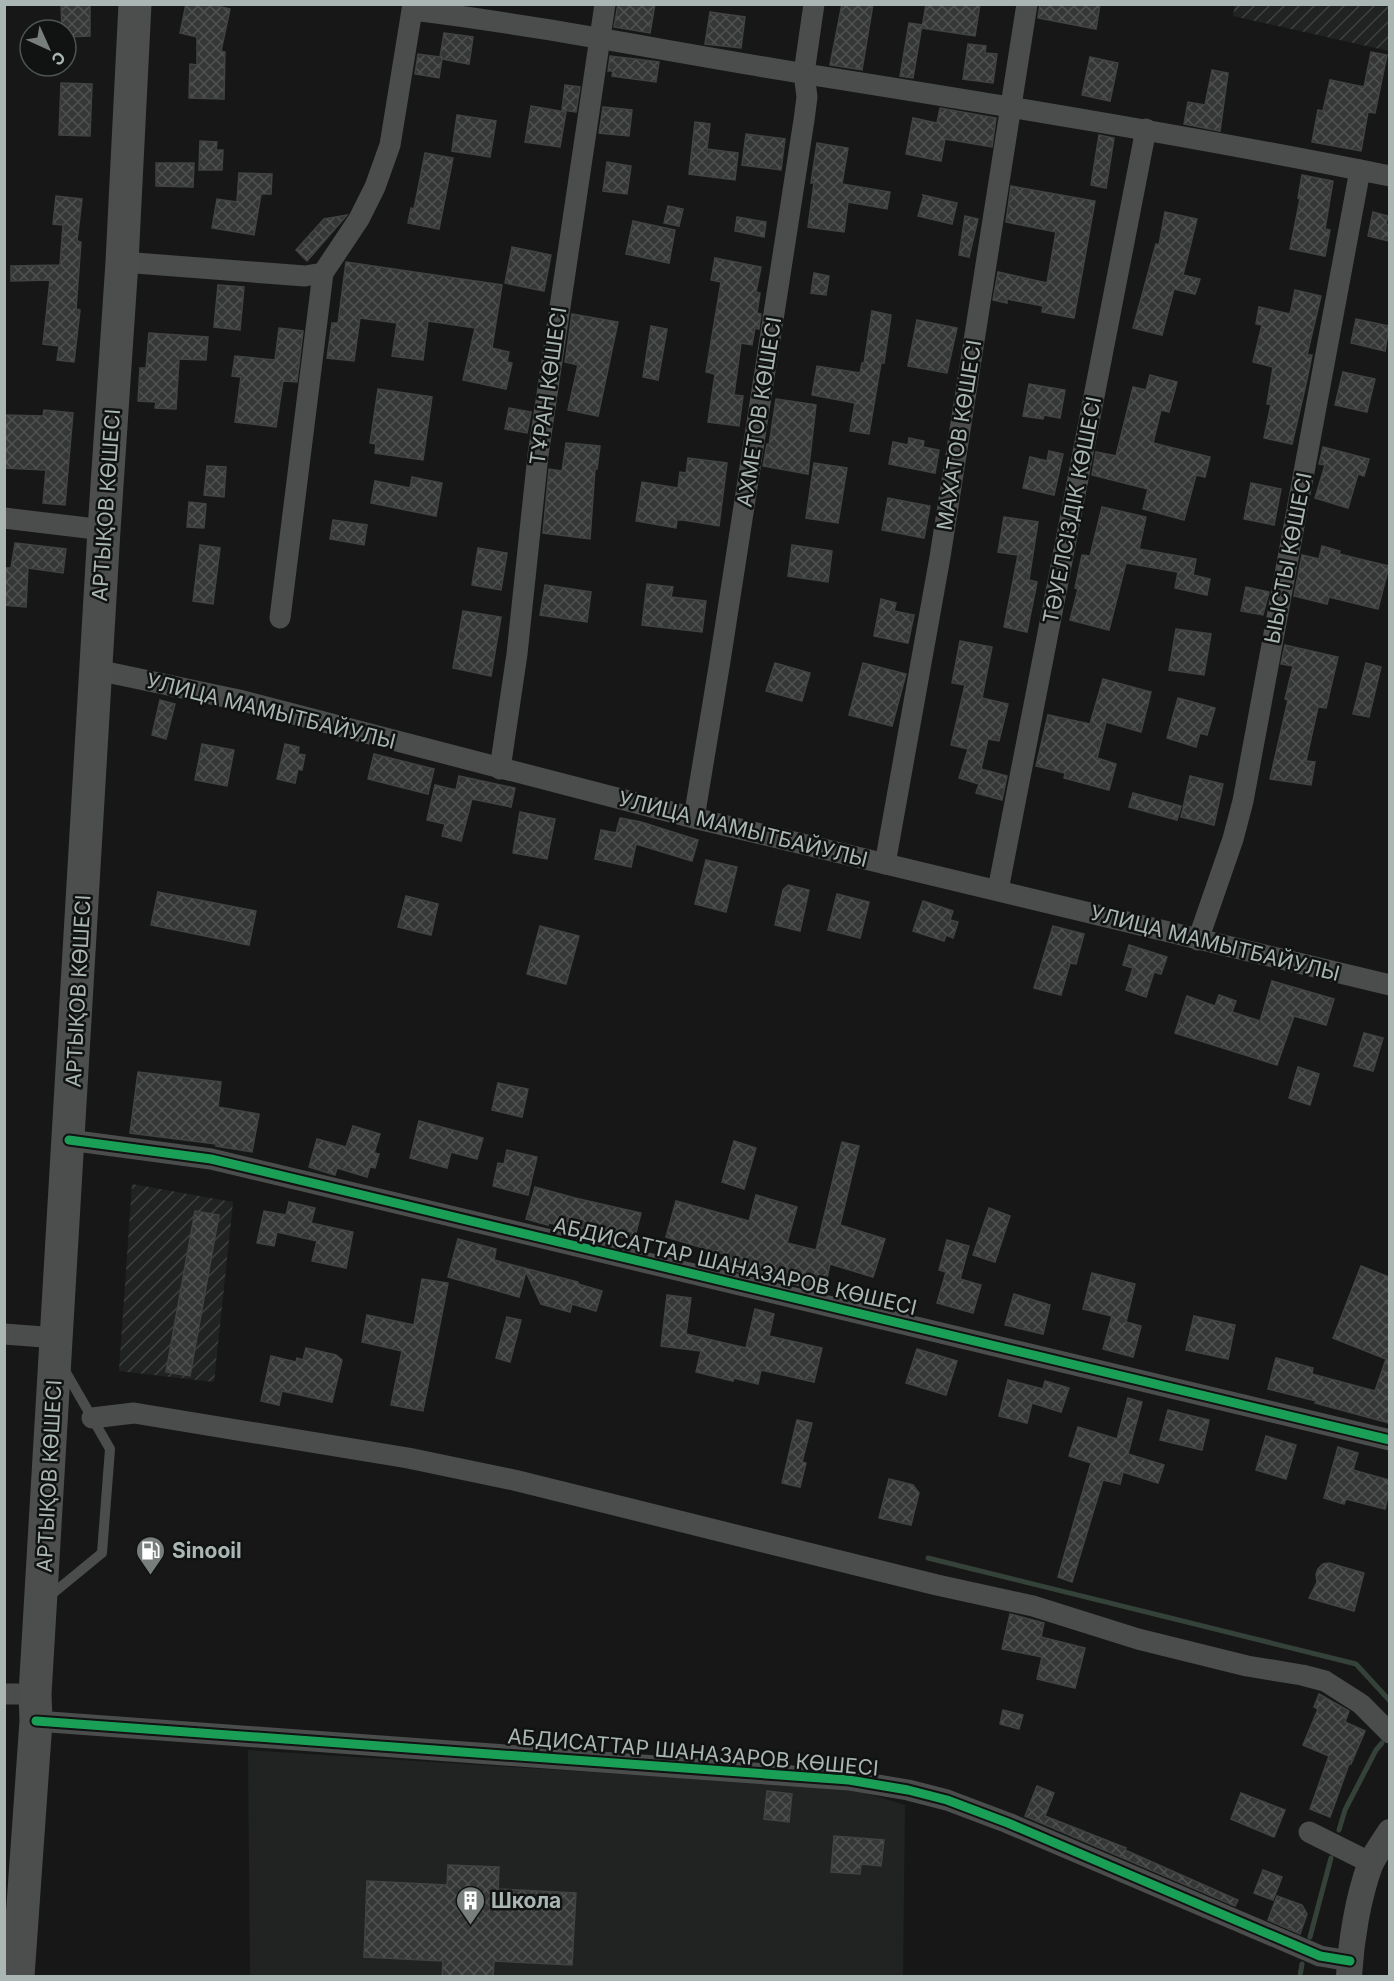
<svg xmlns="http://www.w3.org/2000/svg" width="1394" height="1981" font-family="Inter,sans-serif">
<defs>
<pattern id="industrial-furrows" width="10" height="10" patternUnits="userSpaceOnUse" patternTransform="scale(1.5)"><rect width="10" height="10" fill="#212323"/><path d="M-1 1l2-2M0 10L10 0M9 11l2-2" fill="none" stroke="#3f4141"/></pattern>
<pattern id="building-cross-hatch" width="8" height="8" patternUnits="userSpaceOnUse" patternTransform="scale(1.5)"><rect width="8" height="8" fill="#353636"/><path d="M0 0l8 8M0 8l8-8" fill="none" stroke="#505151"/></pattern>
</defs>
<rect width="100%" height="100%" fill="#171717"/>
<!-- built -->
<polygon fill="#212323" points="248,1750 852,1789 905,1805 903,1976 250,1976"/>
<!-- industrial -->
<g fill="url(#industrial-furrows)">
<polygon points="1235,5 1389,5 1389,51 1233,16"/>
<polygon points="132,1184 233,1202 214,1382 119,1371"/>
</g>
<g fill="none" stroke-linecap="round" stroke-linejoin="round">
<!-- stream -->
<g stroke="#34423a" stroke-width="5">
<polyline points="928,1558 1356,1664 1390,1701"/>
<polyline points="1339,1830 1345,1810 1376,1750 1382,1743"/>
<polyline points="1310,1937 1331,1858"/>
<polyline points="1300,1976 1302,1964"/>
</g>
</g>
<!-- building -->
<g fill="url(#building-cross-hatch)" stroke="#404342" stroke-width="1.5">
<polygon points="61,4 90,4 90,36 66,37 66,30 62,30"/>
<polygon points="186,4 209,4 230,9 221,51 225,52 224,99 189,98 190,64 197,65 197,37 180,33"/>
<polygon points="618,4 655,4 650,33 614,27"/>
<polygon points="842,4 873,4 862,70 830,65"/>
<polygon points="926,4 980,4 975,36 922,28"/>
<polygon points="1040,4 1100,4 1096,29 1038,18"/>
<polygon points="710,12 745,17 741,48 705,44"/>
<polygon points="909,23 922,25 913,78 900,76"/>
<polygon points="444,33 473,37 469,64 442,59 439,78 415,74 418,54 440,57"/>
<polygon points="968,44 986,46 985,53 997,54 993,83 963,79"/>
<polygon points="1371,52 1387,55 1375,113 1368,112 1361,151 1312,142 1318,110 1323,111 1330,80 1364,87"/>
<polygon points="610,56 659,62 656,82 612,76 613,71 608,71"/>
<polygon points="1090,57 1118,63 1110,101 1082,95"/>
<polygon points="1212,70 1228,73 1220,131 1184,124 1188,102 1205,105"/>
<polygon points="61,83 92,84 90,136 59,135"/>
<polygon points="565,85 580,87 576,112 562,110"/>
<polygon points="531,106 566,112 560,147 525,142"/>
<polygon points="603,107 632,110 629,136 599,133"/>
<polygon points="940,108 996,118 992,147 945,139 941,161 906,154 913,118 937,123"/>
<polygon points="457,115 496,121 490,157 452,151"/>
<polygon points="695,122 710,124 707,149 738,153 735,180 689,174"/>
<polygon points="746,134 785,139 781,170 742,165"/>
<polygon points="1099,135 1114,138 1106,188 1091,185"/>
<polygon points="200,141 217,142 216,150 223,150 222,170 199,170"/>
<polygon points="817,143 848,148 842,184 890,192 887,209 848,202 844,232 808,227 814,183 811,183"/>
<polygon points="425,153 453,158 439,229 408,223 411,208 414,209"/>
<polygon points="607,162 631,166 627,194 603,191"/>
<polygon points="156,163 194,163 193,187 156,186"/>
<polygon points="239,173 272,174 271,194 261,194 254,235 212,228 217,199 237,202"/>
<polygon points="1302,175 1333,181 1325,229 1330,230 1325,256 1290,249 1300,199 1298,198"/>
<polygon points="1011,186 1095,201 1074,318 1042,312 1043,306 1007,299 1007,303 993,300 998,272 1047,283 1056,232 1006,222"/>
<polygon points="923,195 957,203 952,224 918,216 923,198 925,199"/>
<polygon points="56,196 82,199 77,241 81,242 76,309 80,310 74,362 57,360 59,346 43,344 50,280 11,281 11,266 60,265 63,225 53,224"/>
<polygon points="668,206 683,209 679,226 664,223"/>
<polygon points="1165,212 1197,219 1183,275 1200,279 1195,294 1174,289 1162,335 1133,328 1156,244 1159,245"/>
<polygon points="1373,212 1388,216 1386,224 1389,225 1389,241 1368,236"/>
<polygon points="347,215 307,261 296,250 324,219"/>
<polygon points="965,216 978,219 969,257 959,255"/>
<polygon points="737,217 766,222 764,237 735,231"/>
<polygon points="633,221 675,230 669,263 626,254"/>
<polygon points="512,247 551,255 544,291 505,283"/>
<polygon points="715,258 761,267 756,292 760,293 757,313 761,314 759,329 755,328 752,345 741,343 734,395 743,396 739,426 708,422 715,374 706,372 721,282 711,280"/>
<polygon points="346,262 502,285 492,348 509,352 507,362 512,363 506,389 463,380 475,328 428,321 423,360 392,356 397,323 360,318 354,361 327,358 332,323 338,323"/>
<polygon points="814,273 829,276 826,295 811,293"/>
<polygon points="218,285 244,287 240,330 214,327"/>
<polygon points="1295,290 1321,296 1307,355 1312,355 1306,384 1292,444 1264,438 1271,404 1267,404 1273,367 1253,362 1262,325 1256,324 1259,307 1290,314"/>
<polygon points="872,311 891,315 884,363 881,363 869,434 850,431 855,403 812,395 817,366 860,373 862,363 864,363"/>
<polygon points="572,314 618,322 598,416 568,410 578,365 565,362"/>
<polygon points="1356,319 1389,326 1385,351 1351,343"/>
<polygon points="917,320 957,328 947,373 908,366"/>
<polygon points="651,326 667,329 658,380 643,377"/>
<polygon points="279,328 303,331 297,382 283,381 276,427 235,422 241,377 232,376 235,356 275,360"/>
<polygon points="149,333 208,337 206,360 179,359 176,409 155,408 156,402 138,401 140,368 146,368"/>
<polygon points="1343,372 1375,379 1367,412 1335,405"/>
<polygon points="1150,375 1177,382 1169,412 1161,410 1153,443 1210,457 1205,477 1196,475 1184,520 1143,509 1148,489 1092,475 1096,452 1116,456 1133,387 1146,390"/>
<polygon points="1029,384 1065,390 1060,418 1044,415 1043,419 1023,416"/>
<polygon points="378,389 432,397 423,460 375,453 376,444 370,443"/>
<polygon points="776,399 816,405 808,474 763,466 767,444 769,445"/>
<polygon points="509,408 531,412 527,433 505,429"/>
<polygon points="44,410 73,413 65,505 43,503 46,470 4,468 4,415 43,416"/>
<polygon points="909,438 924,441 923,447 939,450 935,473 889,464 893,442 908,445"/>
<polygon points="566,443 600,446 597,469 595,469 590,539 543,533 549,469 562,471"/>
<polygon points="1323,447 1369,459 1364,476 1358,474 1348,508 1315,498 1325,465 1319,464"/>
<polygon points="1049,451 1063,454 1054,495 1023,488 1030,457 1047,461"/>
<polygon points="688,458 727,463 719,526 683,520 677,520 676,528 636,521 642,482 678,488 680,472 686,473"/>
<polygon points="814,463 847,468 838,523 806,518"/>
<polygon points="207,466 226,467 224,497 204,495"/>
<polygon points="412,477 442,483 436,516 371,503 375,481 410,488"/>
<polygon points="1251,483 1281,489 1274,525 1244,519"/>
<polygon points="888,498 930,506 924,538 882,530"/>
<polygon points="189,502 206,504 204,528 187,527"/>
<polygon points="1102,507 1146,517 1139,549 1196,559 1193,575 1210,579 1207,595 1175,588 1178,572 1126,563 1109,630 1070,620 1078,589 1075,588 1082,555 1090,556"/>
<polygon points="1004,517 1038,522 1029,580 1037,582 1027,632 1004,627 1018,555 998,552"/>
<polygon points="333,520 367,525 364,545 330,539"/>
<polygon points="15,543 66,549 63,573 28,568 26,607 4,605 4,568 11,568"/>
<polygon points="200,545 220,548 213,604 193,601"/>
<polygon points="792,545 832,551 828,582 788,576"/>
<polygon points="1322,546 1340,551 1339,554 1389,566 1378,609 1329,597 1327,604 1294,596 1302,555 1319,559"/>
<polygon points="478,548 507,553 501,590 472,585"/>
<polygon points="647,584 673,587 671,597 706,601 702,632 642,625"/>
<polygon points="545,585 591,592 587,622 540,615"/>
<polygon points="1246,587 1269,592 1263,615 1241,611"/>
<polygon points="881,599 896,603 894,611 914,615 908,643 874,636"/>
<polygon points="463,611 501,617 491,676 453,668"/>
<polygon points="1176,629 1211,634 1204,675 1169,670"/>
<polygon points="960,641 992,647 982,698 1008,704 999,741 988,739 981,769 1007,776 1002,800 976,793 979,784 959,778 968,749 951,745 965,685 952,683"/>
<polygon points="1285,645 1338,657 1326,708 1318,707 1306,761 1315,762 1311,785 1270,779 1288,700 1285,699 1293,666 1281,664"/>
<polygon points="775,663 810,673 802,701 766,691"/>
<polygon points="863,663 906,674 892,726 849,715"/>
<polygon points="1366,663 1381,667 1369,717 1353,714"/>
<polygon points="1103,679 1151,692 1141,732 1106,722 1097,758 1116,764 1109,790 1064,778 1065,773 1036,766 1048,715 1090,724"/>
<polygon points="1178,698 1215,708 1207,735 1200,733 1196,747 1167,738"/>
<polygon points="160,700 175,704 166,739 152,735"/>
<polygon points="202,744 234,750 227,786 195,780"/>
<polygon points="285,744 299,747 298,754 305,755 302,770 298,769 295,783 277,779"/>
<polygon points="374,754 434,769 428,794 368,779"/>
<polygon points="459,776 515,788 511,807 472,799 461,841 442,836 445,824 427,820 435,785 456,790"/>
<polygon points="1190,776 1223,784 1214,825 1181,817"/>
<polygon points="1133,793 1181,806 1177,820 1129,807"/>
<polygon points="520,812 555,819 547,859 513,853"/>
<polygon points="620,818 641,822 698,840 692,861 636,844 631,867 595,859 601,830 616,833"/>
<polygon points="706,860 737,867 726,912 695,904"/>
<polygon points="788,885 809,890 800,931 775,925 783,890"/>
<polygon points="158,892 256,911 249,945 151,925"/>
<polygon points="837,894 869,902 860,938 828,930"/>
<polygon points="406,896 438,904 431,935 398,927"/>
<polygon points="923,901 953,911 950,920 958,922 953,938 946,935 944,941 913,931"/>
<polygon points="540,926 579,936 566,984 527,974"/>
<polygon points="1053,926 1084,934 1076,964 1070,963 1061,995 1034,988"/>
<polygon points="1129,945 1167,957 1161,974 1154,972 1146,997 1126,990 1133,968 1123,965"/>
<polygon points="1272,981 1334,999 1326,1025 1294,1016 1277,1065 1175,1033 1187,996 1215,1006 1219,995 1236,1001 1232,1012 1260,1021"/>
<polygon points="1364,1033 1383,1038 1373,1071 1354,1066"/>
<polygon points="1298,1067 1319,1074 1310,1105 1289,1098"/>
<polygon points="138,1072 221,1082 218,1107 259,1114 252,1152 216,1146 216,1144 130,1133"/>
<polygon points="498,1083 528,1089 522,1117 492,1110"/>
<polygon points="419,1121 483,1138 477,1159 451,1152 447,1168 410,1158"/>
<polygon points="353,1126 380,1134 374,1153 379,1154 375,1168 370,1167 367,1177 337,1168 335,1175 309,1167 317,1139 346,1147"/>
<polygon points="734,1141 756,1148 744,1189 722,1182"/>
<polygon points="842,1142 859,1146 840,1225 885,1239 873,1277 830,1264 824,1292 753,1273 753,1275 726,1269 730,1256 666,1237 676,1201 749,1221 756,1195 797,1207 787,1243 816,1250"/>
<polygon points="507,1150 537,1157 528,1195 493,1186 498,1163 504,1164"/>
<polygon points="535,1187 575,1198 641,1213 634,1240 581,1228 581,1230 549,1223 548,1225 526,1219"/>
<polygon points="289,1202 315,1208 311,1223 353,1232 346,1268 312,1261 317,1241 277,1232 274,1246 257,1243 264,1211 286,1215"/>
<polygon points="989,1208 1010,1216 995,1262 973,1255"/>
<polygon points="195,1211 219,1215 190,1376 166,1372"/>
<polygon points="458,1239 496,1249 494,1260 578,1282 578,1284 602,1291 596,1311 572,1304 570,1312 541,1304 526,1272 519,1297 448,1277"/>
<polygon points="947,1240 969,1246 960,1279 981,1285 973,1313 937,1303 946,1272 939,1270"/>
<polygon points="1361,1266 1389,1277 1389,1423 1315,1403 1316,1401 1268,1389 1276,1358 1313,1368 1312,1374 1375,1391 1386,1359 1333,1338"/>
<polygon points="1092,1273 1135,1284 1126,1322 1141,1326 1133,1357 1103,1349 1112,1316 1083,1309"/>
<polygon points="422,1279 448,1283 423,1411 391,1405 402,1351 362,1342 367,1315 414,1325"/>
<polygon points="1014,1294 1050,1305 1043,1334 1005,1325"/>
<polygon points="667,1295 691,1298 686,1334 746,1348 755,1309 774,1314 769,1336 822,1348 814,1382 761,1370 758,1384 734,1378 733,1381 696,1372 701,1351 661,1346"/>
<polygon points="1194,1316 1235,1325 1228,1359 1186,1350"/>
<polygon points="507,1317 521,1320 510,1362 496,1358"/>
<polygon points="306,1348 336,1355 342,1360 332,1402 282,1391 279,1405 261,1401 271,1356 296,1362 297,1358 303,1360"/>
<polygon points="917,1349 957,1361 946,1395 906,1383"/>
<polygon points="1008,1380 1043,1389 1045,1381 1069,1388 1061,1412 1032,1403 1027,1423 999,1416"/>
<polygon points="1128,1398 1142,1402 1128,1454 1164,1465 1158,1483 1123,1472 1120,1484 1103,1480 1072,1582 1058,1577 1091,1463 1069,1456 1078,1427 1117,1439"/>
<polygon points="1168,1410 1209,1420 1202,1450 1160,1440"/>
<polygon points="797,1420 812,1423 802,1462 806,1463 800,1487 782,1483"/>
<polygon points="1266,1436 1296,1445 1286,1479 1256,1470"/>
<polygon points="1338,1447 1358,1453 1353,1470 1389,1480 1389,1491 1385,1509 1346,1499 1344,1504 1324,1498"/>
<polygon points="889,1479 913,1485 919,1493 911,1525 879,1518"/>
<polygon points="1329,1563 1364,1573 1354,1611 1309,1598 1317,1582 1316,1574 1318,1569 1323,1564"/>
<polygon points="1010,1614 1044,1623 1041,1637 1085,1648 1075,1688 1037,1679 1042,1657 1002,1649"/>
<polygon points="1319,1694 1349,1711 1345,1722 1365,1731 1351,1764 1349,1764 1330,1817 1310,1809 1329,1756 1303,1745 1318,1709 1314,1707"/>
<polygon points="1003,1710 1023,1715 1019,1729 1000,1724"/>
<polygon points="1037,1786 1054,1793 1045,1816 1126,1848 1125,1850 1238,1900 1235,1906 1025,1816"/>
<polygon points="767,1791 792,1794 789,1822 764,1819"/>
<polygon points="1241,1793 1285,1810 1274,1837 1231,1819"/>
<polygon points="834,1836 884,1840 881,1866 861,1864 860,1874 831,1872"/>
<polygon points="448,1865 499,1867 498,1889 576,1893 572,1965 494,1961 493,1977 442,1977 443,1961 364,1957 367,1881 447,1885"/>
<polygon points="1263,1870 1282,1877 1273,1900 1254,1893"/>
<polygon points="1277,1896 1302,1905 1307,1914 1300,1934 1268,1920"/>
</g>
<g fill="none" stroke-linecap="round" stroke-linejoin="round">
<!-- service -->
<polyline stroke="#4a4d4c" stroke-width="10" points="46,1599 102,1553 110,1449 64,1369"/>
<!-- minor -->
<g stroke="#4a4d4c" stroke-width="21">
<path d="M 413,10 C 544,26 675,53 806,74 C 1001,105 1196,137 1390,176"/>
<polyline points="122,262 305,276 323,273"/>
<polyline points="4,518 104,530"/>
<polyline points="280,618 323,273 359,219 375,187 390,145 413,4"/>
<polyline points="97,670 239,700 694,818 1390,985"/>
<polyline points="500,769 517,654 538,455 605,4"/>
<polyline points="694,818 720,661 804,120 807,97 804,73 814,4"/>
<polyline points="885,864 940,557 1027,4"/>
<polyline points="998,890 1146,129"/>
<polyline points="1198,940 1233,839 1243,801 1360,170"/>
<polyline points="69,1140 211,1159 1390,1440"/>
<polyline points="4,1334 57,1338"/>
<polyline points="92,1418 134,1413 408,1458 514,1480 937,1585 1033,1606 1138,1639 1247,1666 1302,1675 1325,1681 1361,1704 1390,1733"/>
<polyline points="4,1694 35,1694"/>
<polyline points="36,1721 849,1780 908,1790 947,1800 1008,1823 1320,1956 1350,1961"/>
<polyline points="1309,1832 1371,1863"/>
</g>
<!-- tertiary -->
<path stroke="#4a4d4c" stroke-width="26" d="M 1349,1976 C 1351,1941 1358,1898 1370,1865 C 1375,1854 1383,1843 1390,1832"/>
<!-- trunk -->
<polyline stroke="#4c4e4d" stroke-width="33" points="18,1976 36,1721 35,1694 104,530 122,262 135,4"/>
<defs>
<g id="cycleway">
<polyline points="69,1140 211,1159 1390,1440"/>
<polyline points="36,1721 849,1780 908,1790 947,1800 1008,1823 1320,1956 1350,1961"/>
</g>
</defs>
<!-- cycleway casing -->
<use href="#cycleway" stroke="#111313" stroke-width="13"/>
<!-- cycleway -->
<use href="#cycleway" stroke="#1a9f57" stroke-width="9"/>
</g>
<!-- icons -->
<defs>
<symbol id="fuel-pin" viewBox="-11 -11 22 30"><path d="M0 17L-7.5 6A9.5 9.5 0 1 1 7.5 6Z" fill="#777e7c" stroke="#111313"/><path d="M-5.5-6h7V0h2V4h1.3V-2.5L3-4.5l.8-.8L6-3V5H2.5V1h-1V6h-7ZM-4.2-4.7v3.2H.2V-4.7Z" fill="#fff"/></symbol>
<symbol id="building-pin" viewBox="-11 -11 22 30"><path d="M0 17L-7.5 6A9.5 9.5 0 1 1 7.5 6Z" fill="#777e7c" stroke="#111313"/><path d="M-4-6H4V6H1V3H-1V6H-4ZM-2.5-4.3h1.7v1.8h-1.7ZM.8-4.3h1.7v1.8H.8ZM-2.5-1h1.7V.8h-1.7ZM.8-1h1.7V.8H.8Z" fill="#fff"/></symbol>
</defs>
<g fill-rule="evenodd">
<use href="#fuel-pin" x="134" y="1534" width="33" height="45"/>
<use href="#building-pin" x="454" y="1884" width="33" height="45"/>
</g>
<g text-anchor="middle" dominant-baseline="central" stroke-width="5" stroke-linejoin="round" paint-order="stroke">
<!-- street labels -->
<g font-size="21" fill="#aab6b3" stroke="#111313">
<text transform="translate(548 386) rotate(-82)">ТҰРАН КӨШЕСІ</text>
<text transform="translate(759 412) rotate(-81)">АХМЕТОВ КӨШЕСІ</text>
<text transform="translate(959 435) rotate(-81)">МАХАТОВ КӨШЕСІ</text>
<text transform="translate(106 505) rotate(-86)">АРТЫҚОВ КӨШЕСІ</text>
<text transform="translate(1072 510) rotate(-79)">ТӘУЕЛСІЗДІК КӨШЕСІ</text>
<text transform="translate(1288 558) rotate(-79)">ЫЫСТЫ КӨШЕСІ</text>
<text transform="translate(271 711) rotate(14)">УЛИЦА МАМЫТБАЙУЛЫ</text>
<text transform="translate(743 829) rotate(14)">УЛИЦА МАМЫТБАЙУЛЫ</text>
<text transform="translate(1215 943) rotate(14)">УЛИЦА МАМЫТБАЙУЛЫ</text>
<text transform="translate(78 991) rotate(-87)">АРТЫҚОВ КӨШЕСІ</text>
<text transform="translate(735 1266) rotate(13)">АБДИСАТТАР ШАНАЗАРОВ КӨШЕСІ</text>
<text transform="translate(49 1476) rotate(-87)">АРТЫҚОВ КӨШЕСІ</text>
<text transform="translate(693 1752) rotate(5)">АБДИСАТТАР ШАНАЗАРОВ КӨШЕСІ</text>
</g>
<!-- poi labels -->
<g font-size="21" font-weight="bold" fill="#aab6b3" stroke="#111313" text-anchor="start">
<text x="172" y="1550">Sinooil</text>
<text x="491" y="1900">Школа</text>
</g>
</g>
<!-- border -->
<rect width="1394" height="1981" fill="none" stroke="#aab6b3" stroke-width="12"/>
<!-- north arrow -->
<g transform="translate(48 48) rotate(135)"><circle r="28" fill="#111313" stroke="#4e5453" stroke-width="1.5"/>
<path d="M0-4.5L10 22L0 15L-10 22Z" fill="#777e7c"/>
<text y="-9" font-size="16" font-weight="bold" text-anchor="middle" fill="#aab6b3">С</text>
</g>
</svg>
